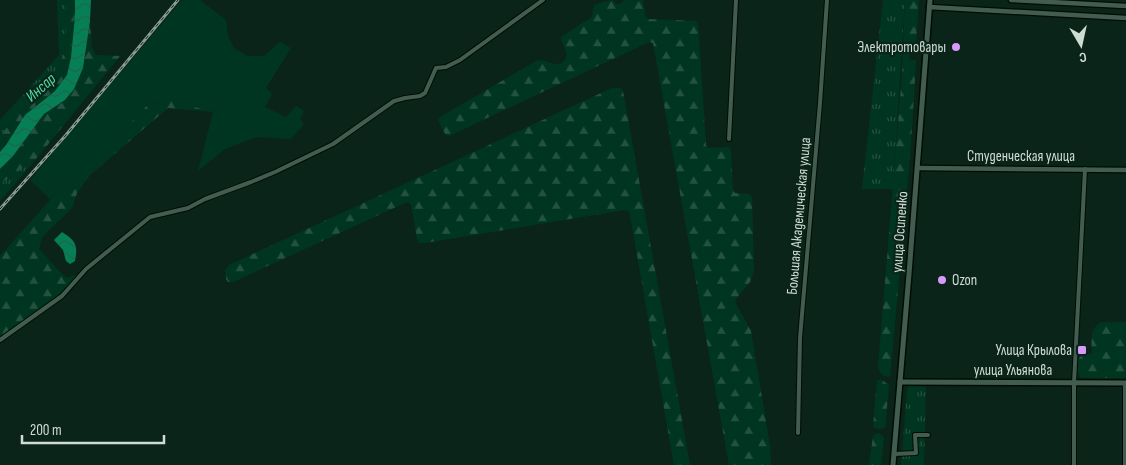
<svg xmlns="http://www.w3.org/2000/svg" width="1126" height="465" font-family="'Sofia Sans Condensed',sans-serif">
<defs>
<pattern id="grass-tufts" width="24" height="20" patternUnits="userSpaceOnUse" patternTransform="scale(1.25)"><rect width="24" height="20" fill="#003621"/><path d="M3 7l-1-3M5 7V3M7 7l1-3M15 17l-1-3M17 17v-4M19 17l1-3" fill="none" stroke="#245240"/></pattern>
<pattern id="forest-firs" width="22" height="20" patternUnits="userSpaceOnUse" patternTransform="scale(1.25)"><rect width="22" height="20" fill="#003621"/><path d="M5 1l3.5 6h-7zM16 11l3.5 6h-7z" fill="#245240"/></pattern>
<pattern id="water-waves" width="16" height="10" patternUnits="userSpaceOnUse" patternTransform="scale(1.25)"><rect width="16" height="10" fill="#067f56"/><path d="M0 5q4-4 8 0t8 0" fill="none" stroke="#1f644c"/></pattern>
</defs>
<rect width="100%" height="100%" fill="#0b2419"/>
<!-- grass -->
<g fill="url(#grass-tufts)">
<polygon points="57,0 64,0 68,14 64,53 49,87 22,109 0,136 0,120 59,55"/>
<polygon points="883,0 905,0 893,189 862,189"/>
<polygon points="36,159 0,201 0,184"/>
<polygon points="909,386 926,387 924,465 901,465 907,390"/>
</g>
<!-- forest -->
<g fill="url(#forest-firs)">
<polygon points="64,0 75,0 75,16 71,57 67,75 55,91 37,104 0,152 0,136 22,109 49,87 64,53 68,14"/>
<path d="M 613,0 L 616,4 L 622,3 L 624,0 L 643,0 L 645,16 L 648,19 L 696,21 L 698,24 L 706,145 L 708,148 L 729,147 L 731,150 L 733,190 L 735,193 L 749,194 L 752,197 L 754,272 L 750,282 L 736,299 L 735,302 L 751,331 L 770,446 L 771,465 L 729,465 L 653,43 L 649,42 L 449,136 L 445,134 L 438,120 L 440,117 L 538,60 C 547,59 558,70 565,60 C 566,58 567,55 566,52 C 565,46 561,43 561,37 L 592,17 L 594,5 L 603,2 Z"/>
<polygon points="905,0 919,0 916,42 911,44 909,59 916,61 911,145 890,377 882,375 878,368 902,74"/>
<polygon points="90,21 92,48 96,55 120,56 36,159 0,184 0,169 13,156 44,114 65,101 83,68"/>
<polygon points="612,88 620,88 623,91 690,465 674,465 630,215 629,211 625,210 425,243 420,243 417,239 411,204 407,202 233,282 228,282 226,279 225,270 229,265"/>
<polygon points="156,95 213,112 168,108 89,176 77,193 72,208 42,237 39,249 61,273 67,278 87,271 64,297 0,342 0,256 60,189 92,169 106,153 118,136"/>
<path d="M 1102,322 L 1126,322 L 1126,378 L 1081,378 C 1077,372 1074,359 1083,355 C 1086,354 1089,354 1092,354 C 1092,341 1088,329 1102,322 Z"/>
<polygon points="877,380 882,380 889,385 885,428 878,429 873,427"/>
<polygon points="878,433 884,437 881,465 869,465 873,436"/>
</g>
<!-- garden -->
<polygon fill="#003621" points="182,0 200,0 226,20 228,36 234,48 248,56 264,56 280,42 291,48 266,88 272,94 265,107 286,117 296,106 304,111 300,119 304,124 291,139 256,137 225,149 198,171 213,112 156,96 118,136 106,153 92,169 60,189 50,199 30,180"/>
<!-- water -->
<g fill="url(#water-waves)">
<polygon points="75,0 91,0 90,21 83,68 74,89 65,100 44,114 13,156 0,169 0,152 6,145 25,115 55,91 67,75 71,57 75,16"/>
<path d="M 62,232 C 76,241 78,245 75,261 L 70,264 L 66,261 L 63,250 L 54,240 Z"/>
</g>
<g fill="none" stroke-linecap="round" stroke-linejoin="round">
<defs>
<g id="minor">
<polyline points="729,139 736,0"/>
<polyline points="0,340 62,296 86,269 150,217 188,208 205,199 251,182 275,172 333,144 394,101 405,98 420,96 425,93 436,68 446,67 460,60 543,0"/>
<polyline points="1125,383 1125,465"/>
<polyline points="798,433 800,338 820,103 827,0"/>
<polyline points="894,454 916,453 915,435 928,435"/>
<polyline points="1074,465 1074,383 1085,169"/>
</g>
<g id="tertiary">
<polyline points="1011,0 1126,6"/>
<polyline points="929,7 1126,18"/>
<polyline points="917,168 1126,170"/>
</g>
<g id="secondary">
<polyline points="900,382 1126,383"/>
<polyline points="893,465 909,274 930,0"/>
</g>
</defs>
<!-- minor casing -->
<use href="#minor" stroke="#000d05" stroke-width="6"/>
<!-- tertiary casing -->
<use href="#tertiary" stroke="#000d05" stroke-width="7"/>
<!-- secondary casing -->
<use href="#secondary" stroke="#000d05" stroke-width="8"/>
<!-- minor -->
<use href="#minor" stroke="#425d4f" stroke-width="4"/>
<!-- tertiary -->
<use href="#tertiary" stroke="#425d4f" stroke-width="4.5"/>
<!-- secondary -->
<use href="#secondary" stroke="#425d4f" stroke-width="5"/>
<defs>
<polyline id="rail" points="0,209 66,135 178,0"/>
</defs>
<!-- rail casing -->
<use href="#rail" stroke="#8a9c93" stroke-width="3"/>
<!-- rail -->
<use href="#rail" stroke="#0b2419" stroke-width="1" stroke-dasharray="4" stroke-linecap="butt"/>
</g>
<!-- markers -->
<g fill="#d69bfa" stroke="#0b2419" stroke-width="2">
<circle cx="956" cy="47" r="5"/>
<circle cx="942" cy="280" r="5"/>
<rect x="1077" y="345" width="10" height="10" rx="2.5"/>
</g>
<g text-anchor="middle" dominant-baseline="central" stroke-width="4.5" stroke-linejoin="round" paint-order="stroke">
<!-- poi labels -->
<g font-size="15" fill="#cedcd4" stroke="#0b2419" text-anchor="end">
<text x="946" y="47">Электротовары</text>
<text x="952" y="280" text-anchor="start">Ozon</text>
<text x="1072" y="350">Улица Крылова</text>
</g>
<!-- street labels -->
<g font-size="15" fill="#cedcd4" stroke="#0b2419">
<text x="1021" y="156">Студенческая улица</text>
<text transform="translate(799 216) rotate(-85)">Большая Академическая улица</text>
<text transform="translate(900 232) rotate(-86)">улица Осипенко</text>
<text x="1013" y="370">улица Ульянова</text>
</g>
<!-- water labels -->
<g font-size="16" font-style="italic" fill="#54daa1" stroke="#0b2419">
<text transform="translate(41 88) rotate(-41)">Инсар</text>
</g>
</g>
<!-- north arrow -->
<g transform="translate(1081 45) rotate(171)" stroke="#0b2419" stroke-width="4" paint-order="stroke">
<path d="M0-4L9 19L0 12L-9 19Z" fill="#cedcd4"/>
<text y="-8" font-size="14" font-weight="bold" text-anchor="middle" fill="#cedcd4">С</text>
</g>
<!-- scale -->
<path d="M22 435v8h142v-8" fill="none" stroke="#cedcd4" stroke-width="2.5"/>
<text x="30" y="435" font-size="15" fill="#cedcd4" stroke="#0b2419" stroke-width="4" paint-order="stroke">200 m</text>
</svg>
